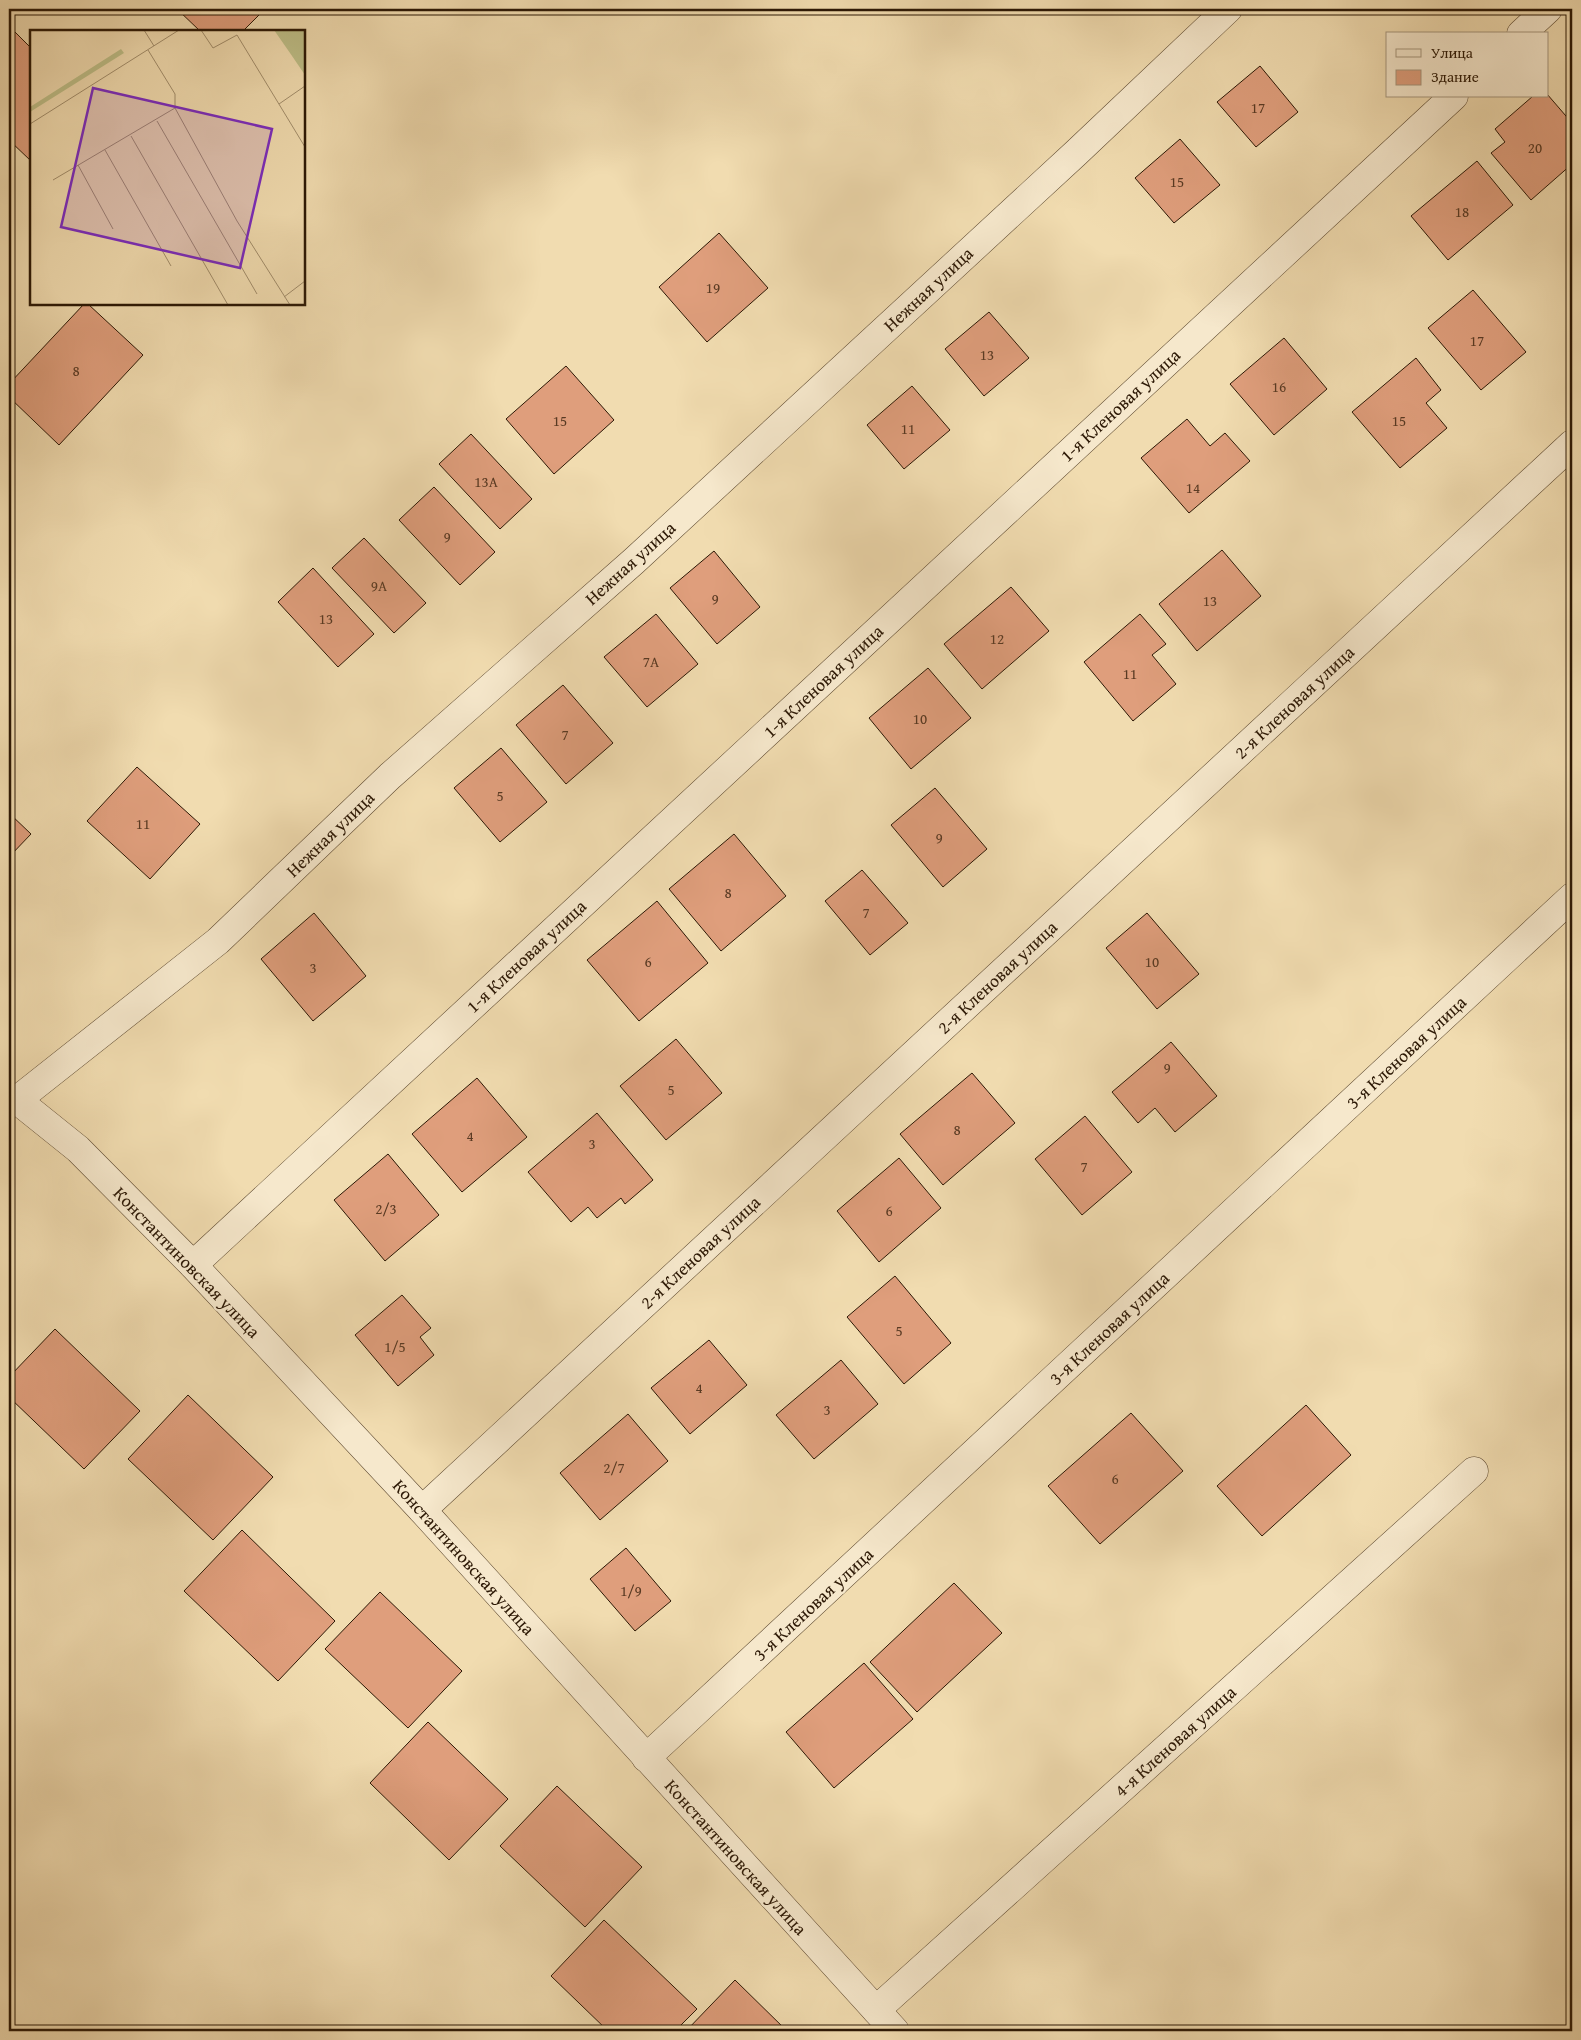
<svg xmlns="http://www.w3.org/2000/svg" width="1581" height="2040" font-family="'Gentium Book Plus',serif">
<rect width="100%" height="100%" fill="#f1dcb0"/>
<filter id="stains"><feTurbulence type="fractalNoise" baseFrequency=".004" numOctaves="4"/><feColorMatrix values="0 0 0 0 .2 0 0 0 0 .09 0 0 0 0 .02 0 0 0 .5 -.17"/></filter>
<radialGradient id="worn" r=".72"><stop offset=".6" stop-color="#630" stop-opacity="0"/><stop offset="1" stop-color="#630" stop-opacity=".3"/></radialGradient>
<!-- building -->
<g fill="#df9e7c" stroke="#2c1805">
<polygon points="177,9 265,9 243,31 200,31"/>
<polygon points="9,26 31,48 31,161 9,140"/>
<polygon points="1260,66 1298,112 1256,147 1217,102"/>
<polygon points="1547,94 1572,123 1572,164 1531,200 1491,153 1505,142 1495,129 1533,96 1547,96"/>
<polygon points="1180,139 1220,185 1174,223 1135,178"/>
<polygon points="1477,161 1513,205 1448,260 1411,216"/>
<polygon points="719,233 768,288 707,342 659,287"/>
<polygon points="1473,290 1526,352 1481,390 1428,328"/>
<polygon points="84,304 88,304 143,355 59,445 9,397 9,384"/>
<polygon points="989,312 1029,358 984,396 945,349"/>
<polygon points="1284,338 1327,389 1274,435 1230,384"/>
<polygon points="1416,358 1441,390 1426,403 1447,428 1400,468 1352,412"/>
<polygon points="566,366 614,420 554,474 506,419"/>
<polygon points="912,386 950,430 904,469 867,425"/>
<polygon points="1187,419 1210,446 1225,433 1250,461 1189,513 1141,458"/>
<polygon points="471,434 532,499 500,529 439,464"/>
<polygon points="434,487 495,552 460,585 399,520"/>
<polygon points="364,538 426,603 394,633 332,568"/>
<polygon points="1222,550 1261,596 1197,651 1159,604"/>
<polygon points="714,551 760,607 717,644 670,588"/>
<polygon points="313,568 374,634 338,667 278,602"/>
<polygon points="1011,587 1049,631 982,689 944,644"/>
<polygon points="656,614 698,664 647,707 604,657"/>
<polygon points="1140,614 1166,644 1152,655 1176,684 1133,721 1084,662"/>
<polygon points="928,668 971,718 911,769 869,718"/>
<polygon points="563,685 613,743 566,784 516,725"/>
<polygon points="501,748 547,802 500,842 454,788"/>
<polygon points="137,767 200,824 150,879 87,821"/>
<polygon points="935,788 987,849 943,887 891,825"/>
<polygon points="9,813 31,834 9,857"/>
<polygon points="734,834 786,896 721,951 669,889"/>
<polygon points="862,870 908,923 870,955 825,901"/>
<polygon points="657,901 708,963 639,1021 587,960"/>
<polygon points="314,913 366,976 313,1021 261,959"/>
<polygon points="1147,913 1199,974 1157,1009 1106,948"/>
<polygon points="676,1039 722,1093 666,1140 620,1086"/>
<polygon points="1171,1042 1217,1096 1175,1132 1155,1108 1138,1123 1112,1092"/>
<polygon points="972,1073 1015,1123 943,1185 900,1134"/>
<polygon points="477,1078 527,1137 462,1192 412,1134"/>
<polygon points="597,1113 653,1180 625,1204 621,1198 597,1218 588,1207 571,1222 528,1172"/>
<polygon points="1085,1116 1132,1172 1082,1215 1035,1159"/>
<polygon points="388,1154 439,1215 385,1261 334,1200"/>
<polygon points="899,1158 941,1208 879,1262 837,1211"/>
<polygon points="895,1276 951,1343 904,1384 847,1317"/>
<polygon points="402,1295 431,1328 420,1337 434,1355 398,1386 355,1335"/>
<polygon points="55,1329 140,1411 84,1469 9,1397 9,1377"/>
<polygon points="709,1340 747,1385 690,1434 651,1388"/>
<polygon points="841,1360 878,1404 814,1459 776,1415"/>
<polygon points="188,1395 273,1477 213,1540 128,1459"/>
<polygon points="1306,1405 1351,1455 1262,1536 1217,1486"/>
<polygon points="1131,1413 1183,1471 1100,1544 1048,1486"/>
<polygon points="628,1414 668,1461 600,1520 560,1473"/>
<polygon points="242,1530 335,1621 278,1681 184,1591"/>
<polygon points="626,1548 671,1601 635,1631 590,1579"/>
<polygon points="954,1583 1002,1633 917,1712 870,1662"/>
<polygon points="380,1592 462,1671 408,1728 325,1649"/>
<polygon points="864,1663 913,1719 834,1788 786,1732"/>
<polygon points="428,1722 508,1799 449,1860 370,1783"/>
<polygon points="557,1786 642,1867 585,1927 500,1846"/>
<polygon points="604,1920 697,2009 675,2031 608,2031 551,1976"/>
<polygon points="735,1980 787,2031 686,2031"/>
</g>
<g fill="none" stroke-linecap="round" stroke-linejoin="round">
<defs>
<g id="minor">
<polyline points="1521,34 1548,9"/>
<polyline points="9,1098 17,1100 78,1149 193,1265 422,1510 895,2031"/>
<polyline points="17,1100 218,941 390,776 634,561 1076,153 1228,9"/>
<polyline points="193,1265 1454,96"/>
<polyline points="422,1510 1572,444"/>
<polyline points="646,1758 1572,897"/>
<polyline points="876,2010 1474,1471"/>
</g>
</defs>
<!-- minor casing -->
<use href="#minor" stroke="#5d4930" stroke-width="29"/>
<!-- minor -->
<use href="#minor" stroke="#f6e8cc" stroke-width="28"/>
</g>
<g text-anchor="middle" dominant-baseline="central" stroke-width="4.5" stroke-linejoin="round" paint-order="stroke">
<!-- number labels -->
<g font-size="15" fill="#593a23">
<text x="1258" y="107">17</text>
<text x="1535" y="147">20</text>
<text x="1177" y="181">15</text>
<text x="1462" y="211">18</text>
<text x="713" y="287">19</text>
<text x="1477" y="340">17</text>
<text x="987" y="354">13</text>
<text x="76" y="370">8</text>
<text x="1279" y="386">16</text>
<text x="560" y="420">15</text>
<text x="1399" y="420">15</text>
<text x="908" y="428">11</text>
<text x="486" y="481">13А</text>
<text x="1193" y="487">14</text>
<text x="447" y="536">9</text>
<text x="379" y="585">9А</text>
<text x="715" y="598">9</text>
<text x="1210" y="600">13</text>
<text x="326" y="618">13</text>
<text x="997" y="638">12</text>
<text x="651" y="661">7А</text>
<text x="1130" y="673">11</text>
<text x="920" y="718">10</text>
<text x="565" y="734">7</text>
<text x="500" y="795">5</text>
<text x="143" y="823">11</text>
<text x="939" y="837">9</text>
<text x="728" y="892">8</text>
<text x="866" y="912">7</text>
<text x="648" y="961">6</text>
<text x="1152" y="961">10</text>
<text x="313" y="967">3</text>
<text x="1167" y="1067">9</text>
<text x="671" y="1089">5</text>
<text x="957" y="1129">8</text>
<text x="470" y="1135">4</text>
<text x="592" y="1143">3</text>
<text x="1084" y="1166">7</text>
<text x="386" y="1208">2/3</text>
<text x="889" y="1210">6</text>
<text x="899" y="1330">5</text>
<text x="395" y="1346">1/5</text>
<text x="699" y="1387">4</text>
<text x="827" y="1409">3</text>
<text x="614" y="1467">2/7</text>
<text x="1115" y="1478">6</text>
<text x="631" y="1590">1/9</text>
</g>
<!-- street labels -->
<g font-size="18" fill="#2c1805" stroke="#f6e8cc">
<text transform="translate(928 289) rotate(-43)">Нежная улица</text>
<text transform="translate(1120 405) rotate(-43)">1-я Кленовая улица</text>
<text transform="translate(630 563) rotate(-42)">Нежная улица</text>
<text transform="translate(823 681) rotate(-43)">1-я Кленовая улица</text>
<text transform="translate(1294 702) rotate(-43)">2-я Кленовая улица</text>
<text transform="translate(330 834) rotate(-44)">Нежная улица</text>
<text transform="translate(526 956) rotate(-43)">1-я Кленовая улица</text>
<text transform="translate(997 977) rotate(-43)">2-я Кленовая улица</text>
<text transform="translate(1406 1052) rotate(-43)">3-я Кленовая улица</text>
<text transform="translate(700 1252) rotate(-43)">2-я Кленовая улица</text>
<text transform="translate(187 1262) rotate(46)">Константиновская улица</text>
<text transform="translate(1109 1328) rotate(-43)">3-я Кленовая улица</text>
<text transform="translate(464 1557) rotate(48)">Константиновская улица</text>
<text transform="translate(813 1604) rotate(-43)">3-я Кленовая улица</text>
<text transform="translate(1175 1741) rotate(-42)">4-я Кленовая улица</text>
<text transform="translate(736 1857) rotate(48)">Константиновская улица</text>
</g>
</g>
<!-- overview -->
<g transform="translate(30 30)">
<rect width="275" height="275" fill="#f1dcb0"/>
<path d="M 244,0 L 275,0 L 275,45 L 260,23 ZM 91,19 L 94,23 L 0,82 L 0,77 Z" fill="#bebf88"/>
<path fill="none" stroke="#a28e6c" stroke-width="1" d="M 114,0 L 124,16M 171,0 L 183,18 L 207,5 L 275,117M 118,20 L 145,64 L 145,78M 249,74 L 275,56M 145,78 L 207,191 L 260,275M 127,91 L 227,264M 0,94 L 149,0M 101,106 L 198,275M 75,120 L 141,236M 48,135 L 83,199M 23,150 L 145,78M 254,267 L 275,251"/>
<path fill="#7b2cbf" fill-opacity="0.15" stroke="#7b2cbf" stroke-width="2.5" d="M 63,58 L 242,99 L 210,238 L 31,197 Z"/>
<rect width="275" height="275" fill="none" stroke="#2c1805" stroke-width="2.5"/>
</g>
<!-- margin -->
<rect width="1581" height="2040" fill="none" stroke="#f1dcb0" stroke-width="30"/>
<rect x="10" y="10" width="1561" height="2020" fill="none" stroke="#2c1805" stroke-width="2.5"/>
<rect x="15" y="15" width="1551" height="2010" fill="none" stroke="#2c1805"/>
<!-- legend -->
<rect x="1386" y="32" width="162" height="65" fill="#f6e8cc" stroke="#a5957c"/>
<rect x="1396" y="49" width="25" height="8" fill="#f6e8cc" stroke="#a5957c"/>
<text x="1431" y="58" font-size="15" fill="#2c1805">Улица</text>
<rect x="1396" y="70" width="25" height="15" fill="#df9e7c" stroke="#a5957c"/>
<text x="1431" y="82" font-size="15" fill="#2c1805">Здание</text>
<rect width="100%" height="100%" filter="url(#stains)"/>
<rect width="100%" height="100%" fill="url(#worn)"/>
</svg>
